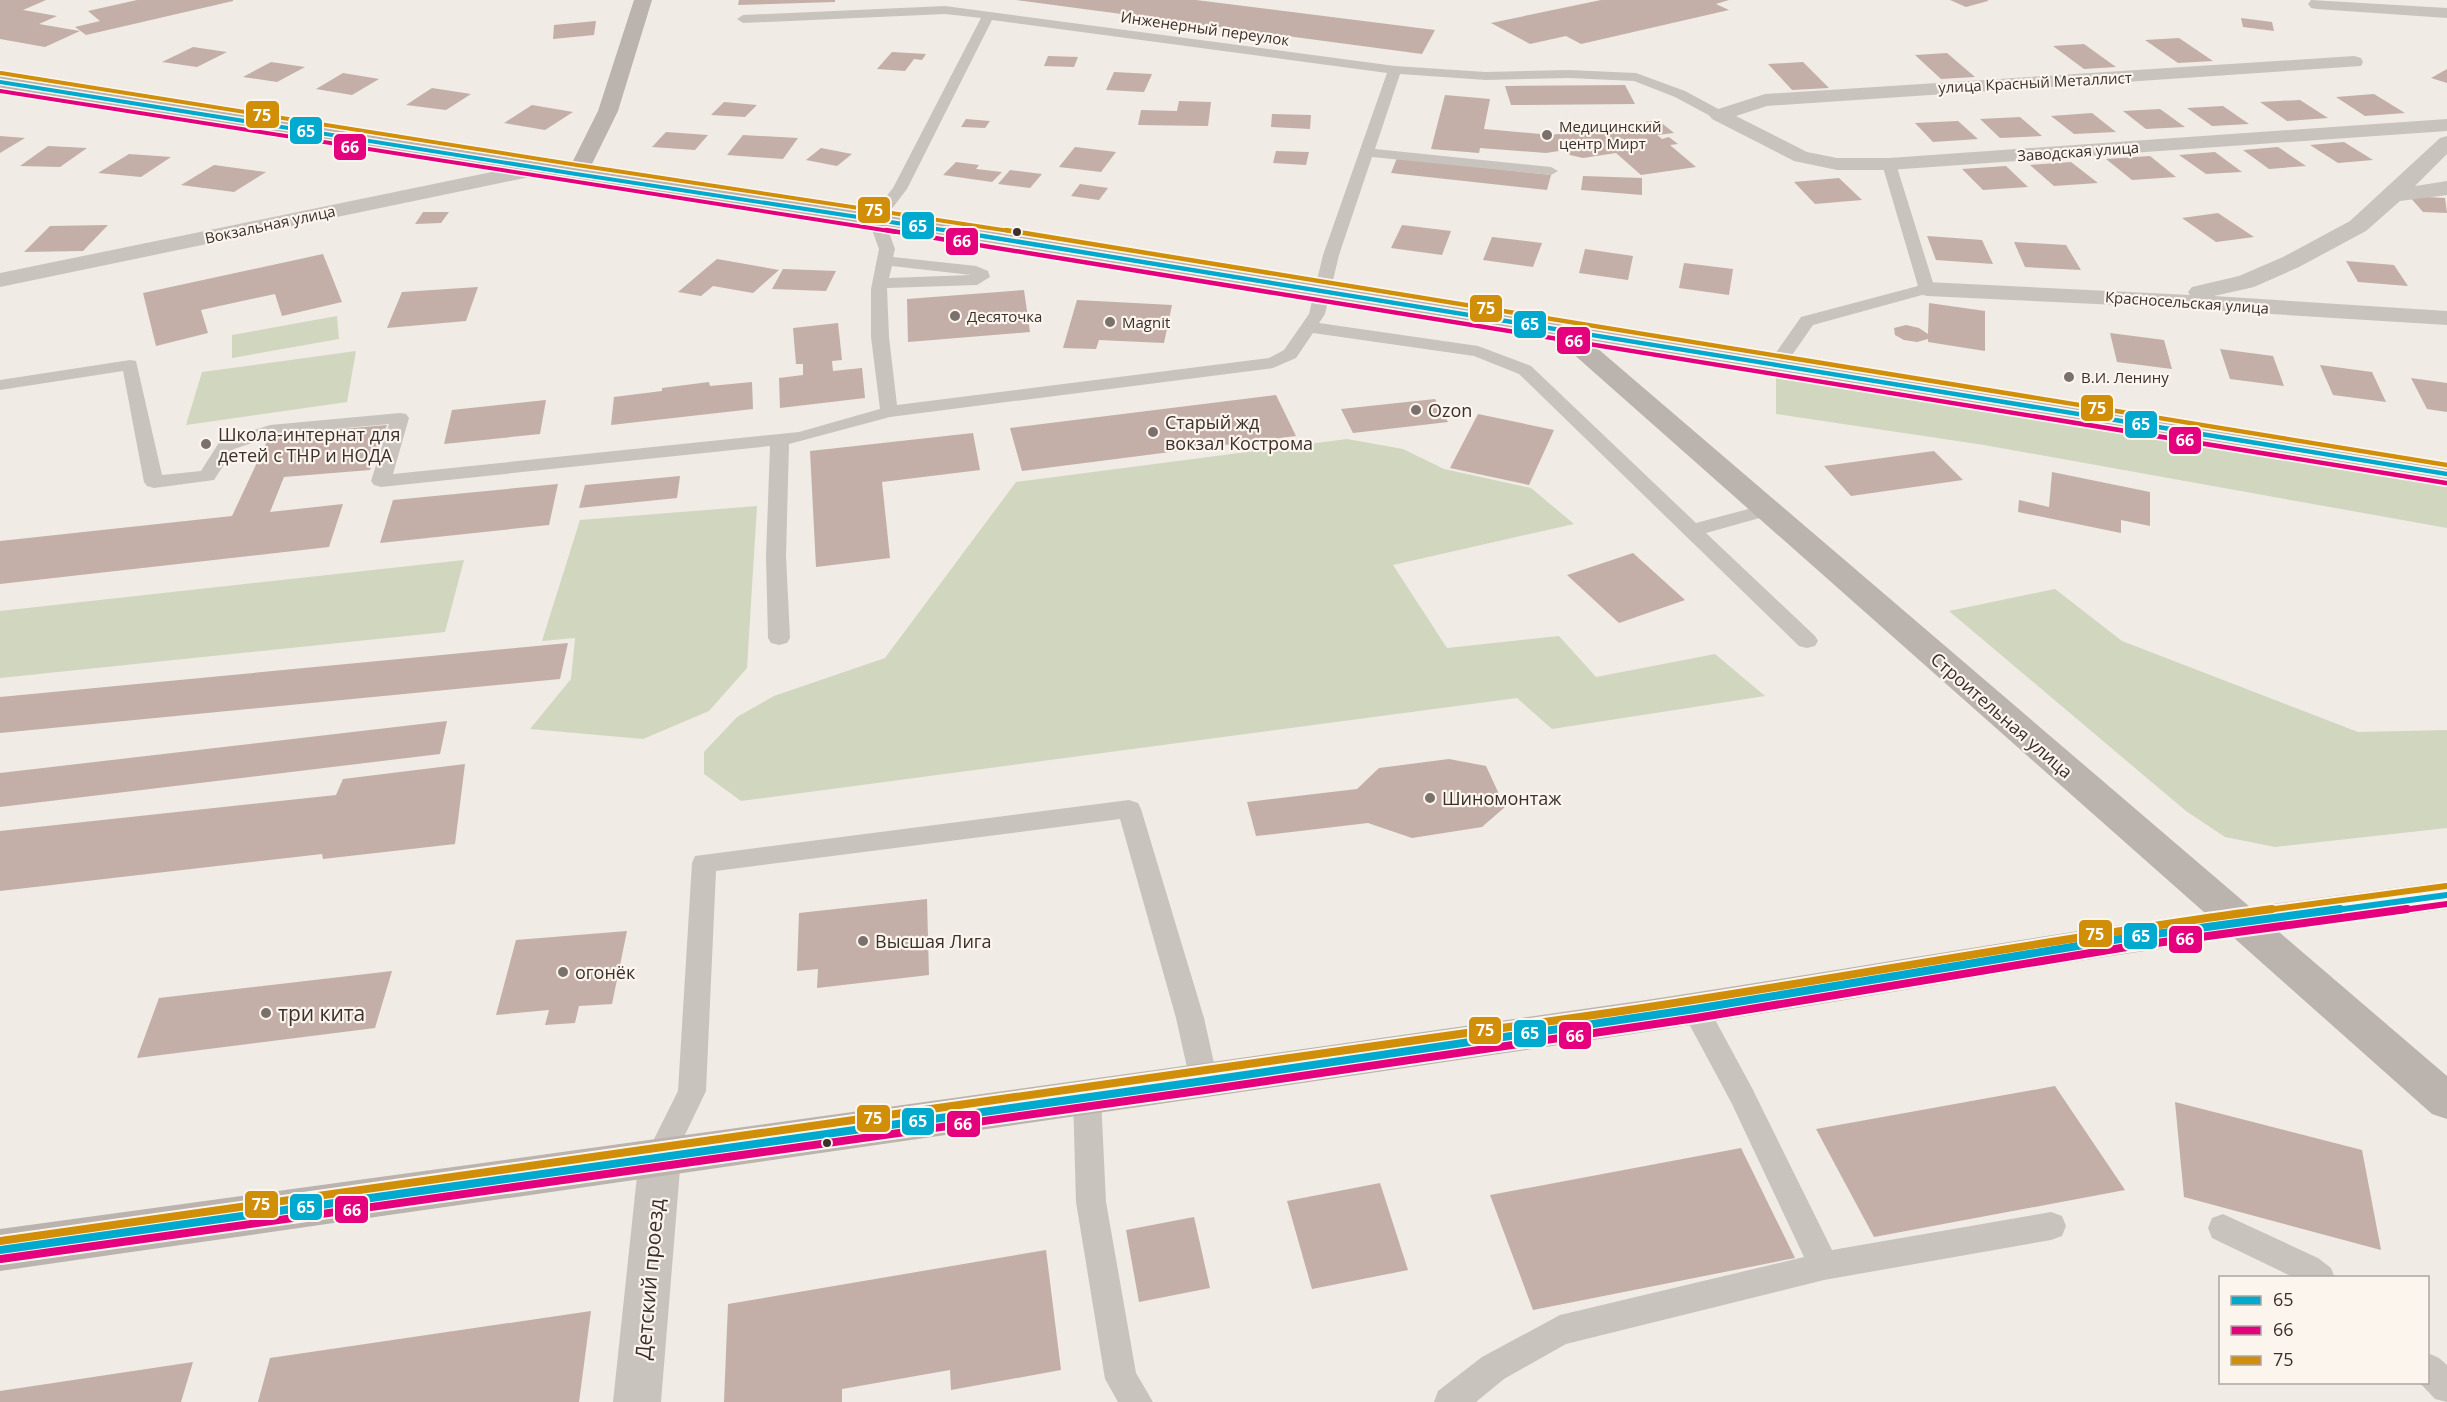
<svg xmlns="http://www.w3.org/2000/svg" width="2447" height="1402" font-family="'Open Sans',sans-serif">
<rect width="100%" height="100%" fill="#f0ebe5"/>
<!-- green -->
<g fill="#d1d6bf">
<polygon points="337,316 339,339 232,358 232,335"/>
<polygon points="356,351 347,402 186,425 202,372"/>
<polygon points="1776,372 2447,486 2447,528 1984,445 1776,414"/>
<polygon points="1347,439 1403,449 1444,469 1531,488 1574,524 1393,565 1447,648 1559,636 1596,677 1715,654 1765,696 1552,729 1517,698 741,801 704,774 704,752 737,717 774,696 885,658 1016,482"/>
<polygon points="757,506 747,668 709,711 643,739 530,729 571,679 575,638 542,641 580,520"/>
<polygon points="464,560 445,632 0,678 0,611"/>
<polygon points="2055,589 2122,641 2358,732 2447,730 2447,828 2275,847 2225,837 2186,811 1949,611"/>
</g>
<!-- building -->
<g fill="#c3afa7">
<polygon points="0,0 46,0 23,10 57,16 39,24 80,31 45,47 0,39"/>
<polygon points="137,0 233,0 233,1 86,35 75,27 100,21 88,11"/>
<polygon points="739,0 835,0 835,2 738,5"/>
<polygon points="1016,0 1196,0 1435,30 1422,54"/>
<polygon points="1601,0 1729,0 1716,4 1729,10 1581,44 1566,36 1530,44 1491,23"/>
<polygon points="1950,0 1988,0 1988,1 1966,7"/>
<polygon points="2241,18 2272,22 2274,31 2243,27"/>
<polygon points="596,21 594,35 553,39 554,25"/>
<polygon points="2179,38 2213,61 2178,63 2145,40"/>
<polygon points="2084,44 2116,67 2084,69 2053,46"/>
<polygon points="193,47 227,52 197,67 162,62"/>
<polygon points="892,52 926,54 922,60 914,59 905,71 877,69"/>
<polygon points="1947,53 1975,77 1941,79 1915,55"/>
<polygon points="1048,56 1078,57 1074,67 1044,66"/>
<polygon points="271,62 305,67 277,82 243,77"/>
<polygon points="1803,62 1829,88 1792,90 1768,64"/>
<polygon points="2447,69 2447,83 2431,78"/>
<polygon points="1114,72 1152,74 1144,92 1106,90"/>
<polygon points="343,73 379,79 352,95 316,89"/>
<polygon points="1625,85 1635,104 1511,105 1505,86"/>
<polygon points="432,88 471,94 446,110 406,105"/>
<polygon points="2374,94 2405,113 2365,116 2336,97"/>
<polygon points="1445,95 1490,99 1484,129 1551,135 1658,120 1674,133 1657,135 1662,139 1669,137 1678,144 1670,145 1696,167 1641,175 1616,153 1583,158 1570,155 1565,150 1546,153 1480,148 1479,153 1431,149"/>
<polygon points="2300,100 2328,118 2287,121 2260,102"/>
<polygon points="1179,101 1211,102 1208,126 1138,125 1141,110 1177,111"/>
<polygon points="724,102 757,105 745,117 711,115"/>
<polygon points="532,105 573,112 545,130 504,123"/>
<polygon points="2223,106 2249,124 2212,126 2187,108"/>
<polygon points="2160,109 2185,127 2146,129 2123,111"/>
<polygon points="2092,113 2116,132 2074,134 2051,116"/>
<polygon points="1272,114 1311,115 1310,129 1271,127"/>
<polygon points="2020,117 2042,136 2000,138 1980,119"/>
<polygon points="966,119 990,121 985,128 961,127"/>
<polygon points="1958,121 1978,139 1933,142 1915,123"/>
<polygon points="666,132 708,135 695,150 652,147"/>
<polygon points="743,135 798,138 783,159 727,155"/>
<polygon points="0,136 25,138 0,153"/>
<polygon points="2344,142 2373,160 2338,163 2310,145"/>
<polygon points="48,146 87,148 60,167 20,166"/>
<polygon points="1075,147 1116,152 1101,172 1059,167"/>
<polygon points="2278,147 2306,166 2269,169 2243,150"/>
<polygon points="821,148 852,154 837,166 806,160"/>
<polygon points="1276,151 1309,152 1306,165 1273,163"/>
<polygon points="2215,152 2242,172 2206,174 2179,155"/>
<polygon points="129,154 171,157 141,177 98,173"/>
<polygon points="2150,156 2176,177 2132,180 2106,159"/>
<polygon points="1397,158 1551,175 1547,190 1391,173"/>
<polygon points="956,162 979,165 976,169 1002,172 992,182 943,175"/>
<polygon points="2071,162 2098,183 2054,186 2030,165"/>
<polygon points="214,165 266,172 234,192 181,185"/>
<polygon points="2006,166 2028,187 1983,190 1962,169"/>
<polygon points="1010,170 1042,174 1030,188 998,184"/>
<polygon points="1583,176 1642,178 1642,195 1581,190"/>
<polygon points="1839,178 1862,200 1815,204 1794,182"/>
<polygon points="1080,184 1108,188 1099,200 1071,196"/>
<polygon points="2409,196 2445,198 2447,213 2423,212"/>
<polygon points="423,212 449,212 441,223 415,224"/>
<polygon points="2218,213 2254,237 2216,242 2182,218"/>
<polygon points="108,225 83,251 24,252 50,226"/>
<polygon points="1402,225 1451,231 1442,255 1391,248"/>
<polygon points="1927,236 1982,240 1993,264 1936,260"/>
<polygon points="1492,237 1542,243 1533,267 1483,260"/>
<polygon points="2014,242 2066,245 2081,270 2025,267"/>
<polygon points="1585,249 1633,256 1628,280 1579,273"/>
<polygon points="323,254 342,302 282,316 275,294 201,310 208,333 156,346 143,293"/>
<polygon points="717,259 779,270 753,293 713,286 701,296 678,292"/>
<polygon points="2346,261 2394,265 2408,286 2358,282"/>
<polygon points="1684,263 1733,269 1729,295 1679,288"/>
<polygon points="783,269 836,271 826,291 772,289"/>
<polygon points="478,287 466,321 387,328 402,292"/>
<polygon points="1024,290 1030,332 908,342 907,299"/>
<polygon points="1077,300 1172,305 1164,343 1099,340 1096,349 1063,348"/>
<polygon points="1929,303 1985,311 1985,351 1928,342 1928,339 1917,342 1904,340 1895,335 1894,328 1906,325 1919,328 1928,334"/>
<polygon points="838,323 842,360 832,361 833,371 862,368 865,398 780,408 779,378 803,375 803,364 796,364 793,328"/>
<polygon points="2110,333 2164,340 2172,369 2117,362"/>
<polygon points="2220,349 2273,356 2284,386 2230,379"/>
<polygon points="2320,365 2372,372 2386,402 2333,395"/>
<polygon points="2411,378 2447,383 2447,412 2427,409"/>
<polygon points="709,382 710,386 752,382 753,409 611,425 614,397 662,391 662,388"/>
<polygon points="1276,395 1296,436 1022,471 1010,428"/>
<polygon points="1435,399 1448,422 1353,433 1341,409"/>
<polygon points="546,400 540,434 444,444 452,410"/>
<polygon points="1478,414 1554,430 1529,485 1450,468"/>
<polygon points="387,425 370,470 284,477 270,512 343,504 329,547 0,584 0,541 232,516 270,435"/>
<polygon points="973,433 980,470 882,482 890,558 816,567 810,451"/>
<polygon points="1934,451 1963,480 1851,496 1824,466"/>
<polygon points="2052,472 2150,492 2150,526 2121,520 2121,533 2018,512 2019,500 2049,507"/>
<polygon points="680,476 677,498 579,508 585,485"/>
<polygon points="558,484 549,525 380,543 393,500"/>
<polygon points="1633,553 1685,600 1619,623 1567,575"/>
<polygon points="568,643 560,679 0,733 0,697"/>
<polygon points="447,721 440,754 0,807 0,773"/>
<polygon points="1449,759 1486,766 1505,807 1482,827 1412,838 1368,823 1256,836 1247,802 1357,789 1379,768"/>
<polygon points="465,764 455,844 323,859 322,854 0,891 0,831 336,795 343,779"/>
<polygon points="927,899 929,975 817,988 818,969 797,971 799,913"/>
<polygon points="627,931 612,1004 579,1006 575,1023 545,1025 549,1010 496,1015 516,940"/>
<polygon points="392,971 375,1028 137,1058 159,998"/>
<polygon points="2055,1086 2125,1190 1874,1237 1816,1129"/>
<polygon points="2175,1102 2362,1150 2381,1250 2184,1197"/>
<polygon points="1741,1148 1795,1258 1533,1310 1490,1195"/>
<polygon points="1380,1183 1408,1270 1312,1289 1287,1201"/>
<polygon points="1194,1217 1210,1288 1139,1302 1126,1230"/>
<polygon points="1046,1250 1061,1370 951,1390 950,1370 842,1389 842,1402 724,1402 728,1304"/>
<polygon points="591,1311 579,1402 258,1402 270,1358"/>
<polygon points="193,1362 181,1402 0,1402 0,1391"/>
</g>
<g fill="none" stroke-linecap="round" stroke-linejoin="round">
<!-- lane -->
<g fill="#c9c3be" fill-rule="evenodd">
<path d="M 945,6 L 1395,66 L 1486,72 L 1569,70 L 1636,73 L 1685,91 L 1724,112 L 1726,115 L 1724,118 L 1714,118 L 1675,97 L 1634,81 L 1569,78 L 1486,80 L 1400,74 L 1375,149 L 1551,167 L 1558,171 L 1551,175 L 1372,157 L 1339,255 L 1325,314 L 1319,323 L 1478,346 L 1531,366 L 1696,523 L 1767,504 L 1774,506 L 1777,510 L 1774,514 L 1706,533 L 1815,636 L 1818,641 L 1815,646 L 1807,648 L 1799,646 L 1519,374 L 1474,356 L 1313,333 L 1296,358 L 1273,368 L 890,417 L 789,444 L 786,556 L 790,638 L 787,643 L 779,645 L 771,643 L 768,638 L 766,556 L 770,446 L 381,487 L 374,485 L 371,481 L 389,424 L 279,434 L 234,449 L 214,480 L 154,488 L 147,486 L 144,482 L 123,371 L 0,390 L 0,380 L 130,360 L 136,361 L 162,475 L 201,471 L 220,441 L 270,425 L 400,413 L 406,414 L 409,418 L 393,474 L 799,432 L 880,409 L 871,337 L 871,289 L 879,249 L 868,219 L 893,188 L 981,18 L 945,14 L 743,23 L 737,19 L 743,15 ZM 992,20 L 1387,73 L 1323,255 L 1309,314 L 1284,350 L 1269,358 L 897,405 L 889,337 L 887,288 L 977,285 L 990,277 L 988,271 L 976,266 L 893,257 L 895,249 L 884,219 L 907,189 ZM 892,266 L 971,275 L 889,278 Z"/>
<polygon points="1889,160 1896,164 1935,289 1933,292 1813,325 1783,368 1771,368 1768,364 1801,317 1918,286 1882,164"/>
<polygon points="1129,800 1138,803 1141,809 1204,1018 1218,1081 1214,1089 1204,1093 1194,1089 1190,1081 1176,1018 1120,819 716,871 706,1091 670,1166 660,1170 650,1166 645,1157 678,1091 692,863 695,856"/>
<polygon points="1695,998 1705,1001 1752,1088 1832,1250 2051,1212 2062,1216 2066,1226 2062,1236 2051,1240 1824,1280 1566,1344 1504,1379 1476,1402 1434,1402 1438,1391 1482,1357 1560,1315 1804,1257 1731,1102 1681,1009 1685,1001"/>
<polygon points="1087,1086 1097,1090 1101,1098 1106,1202 1136,1373 1153,1402 1118,1402 1105,1379 1076,1202 1073,1098 1077,1090"/>
<polygon points="2223,1214 2318,1258 2331,1268 2335,1278 2295,1278 2212,1238 2208,1228 2212,1218"/>
<polygon points="2428,1353 2439,1358 2447,1365 2447,1402 2435,1399 2419,1382 2428,1382"/>
</g>
<!-- street -->
<g fill="#c9c3be" fill-rule="evenodd">
<polygon points="2311,0 2447,8 2447,18 2317,9 2311,8 2308,4"/>
<polygon points="2354,56 2361,58 2363,62 2361,66 1767,106 1736,116 1807,152 1837,158 1889,158 2447,119 2447,131 1889,170 1837,170 1794,161 1712,119 1709,115 1712,111 1765,94"/>
<polygon points="2447,136 2447,154 2415,186 2447,181 2447,195 2400,201 2366,231 2299,267 2254,287 2214,296 2447,311 2447,325 2160,307 1927,296 1919,294 1915,289 1919,284 1927,282 2190,295 2188,292 2192,287 2239,276 2283,257 2350,221 2440,138"/>
<polygon points="541,162 549,163 552,168 549,173 0,287 0,273"/>
<polygon points="660,1138 675,1144 681,1157 661,1402 613,1402 639,1157 645,1144"/>
</g>
<!-- secondary -->
<path fill="#bab3ae" fill-rule="evenodd" d="M 634,0 L 652,0 L 618,111 L 589,170 L 1005,232 L 1553,321 L 1558,320 L 1569,323 L 2447,466 L 2447,482 L 1590,342 L 2250,907 L 2447,881 L 2447,909 L 2279,932 L 2447,1076 L 2447,1119 L 2432,1114 L 2234,938 C 2024,967 1816,1007 1606,1038 C 1071,1118 536,1194 0,1271 L 0,1229 C 532,1156 1065,1084 1597,1007 C 1800,978 2002,940 2205,913 L 1553,336 L 1005,246 L 576,180 L 0,88 L 0,76 L 570,167 L 598,111 Z"/>
<defs>
<polyline id="bus-1-far3" points="0,82 576,174 956,232"/>
<polyline id="bus-1-far2" points="946,230 2447,474"/>
<polyline id="bus-1-far1" points="2329,911 2447,895"/>
<polyline id="bus-1" points="0,1250 1204,1081 1695,1009 2126,938 2340,909"/>
<polyline id="bus-2-far3" points="0,91 896,232"/>
<polyline id="bus-2-far2" points="886,230 2446,483"/>
<polyline id="bus-2-far1" points="2396,911 2447,904"/>
<polyline id="bus-2" points="1,1259 1205,1090 1696,1018 2127,947 2407,909"/>
<polyline id="bus-3-far3" points="1,73 577,165 1016,232"/>
<polyline id="bus-3-far2" points="1006,230 2447,465"/>
<polyline id="bus-3-far1" points="2260,911 2446,886"/>
<path id="bus-3" d="M 0,1241 C 541,1165 1082,1090 1622,1011 C 1839,979 2054,938 2272,909"/>
</defs>
<!-- bus-1-far3 casing -->
<use href="#bus-1-far3" stroke="#fbf5ee" stroke-width="7"/>
<!-- bus-1-far2 casing -->
<use href="#bus-1-far2" stroke="#fbf5ee" stroke-width="8"/>
<!-- bus-1-far1 casing -->
<use href="#bus-1-far1" stroke="#fbf5ee" stroke-width="10"/>
<!-- bus-1 casing -->
<use href="#bus-1" stroke="#fbf5ee" stroke-width="12"/>
<!-- bus-2-far3 casing -->
<use href="#bus-2-far3" stroke="#fbf5ee" stroke-width="7"/>
<!-- bus-2-far2 casing -->
<use href="#bus-2-far2" stroke="#fbf5ee" stroke-width="8"/>
<!-- bus-2-far1 casing -->
<use href="#bus-2-far1" stroke="#fbf5ee" stroke-width="10"/>
<!-- bus-2 casing -->
<use href="#bus-2" stroke="#fbf5ee" stroke-width="12"/>
<!-- bus-3-far3 casing -->
<use href="#bus-3-far3" stroke="#fbf5ee" stroke-width="7"/>
<!-- bus-3-far2 casing -->
<use href="#bus-3-far2" stroke="#fbf5ee" stroke-width="8"/>
<!-- bus-3-far1 casing -->
<use href="#bus-3-far1" stroke="#fbf5ee" stroke-width="10"/>
<!-- bus-3 casing -->
<use href="#bus-3" stroke="#fbf5ee" stroke-width="12"/>
<!-- bus-1-far3 -->
<use href="#bus-1-far3" stroke="#00a9ce" stroke-width="4"/>
<!-- bus-1-far2 -->
<use href="#bus-1-far2" stroke="#00a9ce" stroke-width="4.5"/>
<!-- bus-1-far1 -->
<use href="#bus-1-far1" stroke="#00a9ce" stroke-width="6"/>
<!-- bus-1 -->
<use href="#bus-1" stroke="#00a9ce" stroke-width="8"/>
<!-- bus-2-far3 -->
<use href="#bus-2-far3" stroke="#e5007d" stroke-width="4"/>
<!-- bus-2-far2 -->
<use href="#bus-2-far2" stroke="#e5007d" stroke-width="4.5"/>
<!-- bus-2-far1 -->
<use href="#bus-2-far1" stroke="#e5007d" stroke-width="6"/>
<!-- bus-2 -->
<use href="#bus-2" stroke="#e5007d" stroke-width="8"/>
<!-- bus-3-far3 -->
<use href="#bus-3-far3" stroke="#d18e09" stroke-width="4"/>
<!-- bus-3-far2 -->
<use href="#bus-3-far2" stroke="#d18e09" stroke-width="4.5"/>
<!-- bus-3-far1 -->
<use href="#bus-3-far1" stroke="#d18e09" stroke-width="6"/>
<!-- bus-3 -->
<use href="#bus-3" stroke="#d18e09" stroke-width="8"/>
</g>
<!-- markers -->
<g fill="#7a716c" stroke="#fbf5ee" stroke-width="2">
<circle cx="1547" cy="135" r="6"/>
<circle cx="955" cy="316" r="6"/>
<circle cx="1110" cy="322" r="6"/>
<circle cx="2069" cy="377" r="6"/>
<circle cx="1416" cy="410" r="6"/>
<circle cx="1153" cy="432" r="6"/>
<circle cx="206" cy="444" r="6"/>
<circle cx="1430" cy="798" r="6"/>
<circle cx="863" cy="941" r="6"/>
<circle cx="563" cy="972" r="6"/>
<circle cx="266" cy="1013" r="6"/>
</g>
<g fill="#3b302b" stroke="#fbf5ee" stroke-width="2">
<circle cx="1017" cy="232" r="5"/>
<circle cx="827" cy="1143" r="5"/>
</g>
<g text-anchor="middle" dominant-baseline="central" stroke-width="4.5" stroke-linejoin="round" paint-order="stroke">
<!-- far-street labels -->
<g font-size="15" fill="#3b302b" stroke="#fbf5ee">
<text transform="translate(1205 28) rotate(8)">Инженерный переулок</text>
<text transform="translate(2035 82) rotate(-3)">улица Красный Металлист</text>
<text transform="translate(2078 151) rotate(-4)">Заводская улица</text>
<text transform="translate(270 224) rotate(-12)">Вокзальная улица</text>
<text transform="translate(2187 302) rotate(4)">Красносельская улица</text>
</g>
<!-- far-poi labels -->
<g font-size="15" fill="#3b302b" stroke="#fbf5ee" text-anchor="start">
<text x="1559" y="126">Медицинский<tspan x="1559" dy="17">центр Мирт</tspan></text>
<text x="967" y="316">Десяточка</text>
<text x="1122" y="322">Magnit</text>
<text x="2081" y="377">В.И. Ленину</text>
</g>
<!-- poi labels -->
<g font-size="18" fill="#3b302b" stroke="#fbf5ee" text-anchor="start">
<text x="1428" y="410">Ozon</text>
<text x="1165" y="422">Старый жд<tspan x="1165" dy="21">вокзал Кострома</tspan></text>
<text x="218" y="434">Школа-интернат для<tspan x="218" dy="21">детей с ТНР и НОДА</tspan></text>
<text x="1442" y="798">Шиномонтаж</text>
<text x="875" y="941">Высшая Лига</text>
<text x="575" y="972">огонёк</text>
</g>
<!-- street labels -->
<g font-size="18" fill="#3b302b" stroke="#fbf5ee">
<text transform="translate(2002 715) rotate(41)">Строительная улица</text>
</g>
<!-- near-poi labels -->
<g font-size="21" fill="#3b302b" stroke="#fbf5ee" text-anchor="start">
<text x="278" y="1013">три кита</text>
</g>
<!-- near-street labels -->
<g font-size="21" fill="#3b302b" stroke="#fbf5ee">
<text transform="translate(649 1279) rotate(-85)">Детский проезд</text>
</g>
</g>
<g stroke="#fbf5ee" stroke-width="2">
<rect x="245" y="100" width="35" height="29" rx="6" fill="#d18e09"/>
<rect x="289" y="116" width="34" height="29" rx="6" fill="#00a9ce"/>
<rect x="333" y="133" width="34" height="28" rx="6" fill="#e5007d"/>
<rect x="857" y="196" width="34" height="28" rx="6" fill="#d18e09"/>
<rect x="901" y="211" width="34" height="29" rx="6" fill="#00a9ce"/>
<rect x="945" y="227" width="34" height="29" rx="6" fill="#e5007d"/>
<rect x="1469" y="294" width="34" height="29" rx="6" fill="#d18e09"/>
<rect x="1513" y="310" width="34" height="29" rx="6" fill="#00a9ce"/>
<rect x="1556" y="326" width="35" height="29" rx="6" fill="#e5007d"/>
<rect x="2080" y="394" width="34" height="28" rx="6" fill="#d18e09"/>
<rect x="2124" y="410" width="34" height="29" rx="6" fill="#00a9ce"/>
<rect x="2168" y="426" width="34" height="29" rx="6" fill="#e5007d"/>
<rect x="2078" y="919" width="35" height="29" rx="6" fill="#d18e09"/>
<rect x="2123" y="922" width="35" height="28" rx="6" fill="#00a9ce"/>
<rect x="2168" y="925" width="35" height="29" rx="6" fill="#e5007d"/>
<rect x="1468" y="1016" width="34" height="29" rx="6" fill="#d18e09"/>
<rect x="1513" y="1019" width="34" height="29" rx="6" fill="#00a9ce"/>
<rect x="1558" y="1021" width="34" height="29" rx="6" fill="#e5007d"/>
<rect x="856" y="1104" width="35" height="29" rx="6" fill="#d18e09"/>
<rect x="901" y="1107" width="34" height="29" rx="6" fill="#00a9ce"/>
<rect x="946" y="1110" width="35" height="28" rx="6" fill="#e5007d"/>
<rect x="244" y="1190" width="35" height="29" rx="6" fill="#d18e09"/>
<rect x="289" y="1193" width="34" height="28" rx="6" fill="#00a9ce"/>
<rect x="334" y="1195" width="35" height="29" rx="6" fill="#e5007d"/>
</g>
<g font-size="16" text-anchor="middle" font-weight="bold" fill="#fff">
<text x="262" y="121">75</text>
<text x="306" y="137">65</text>
<text x="350" y="153">66</text>
<text x="874" y="216">75</text>
<text x="918" y="232">65</text>
<text x="962" y="247">66</text>
<text x="1486" y="314">75</text>
<text x="1530" y="330">65</text>
<text x="1574" y="347">66</text>
<text x="2097" y="414">75</text>
<text x="2141" y="430">65</text>
<text x="2185" y="446">66</text>
<text x="2095" y="940">75</text>
<text x="2141" y="942">65</text>
<text x="2185" y="945">66</text>
<text x="1485" y="1036">75</text>
<text x="1530" y="1039">65</text>
<text x="1575" y="1042">66</text>
<text x="873" y="1124">75</text>
<text x="918" y="1127">65</text>
<text x="963" y="1130">66</text>
<text x="261" y="1210">75</text>
<text x="306" y="1213">65</text>
<text x="352" y="1216">66</text>
</g>
<!-- legend -->
<rect x="2219" y="1276" width="210" height="108" fill="#fbf5ee" stroke="#aea6a0" stroke-width="1.5"/>
<rect x="2231" y="1296" width="30" height="9" fill="#00a9ce" stroke="#aea6a0" stroke-width="1.5"/>
<text x="2273" y="1306" font-size="18" fill="#3b302b">65</text>
<rect x="2231" y="1326" width="30" height="9" fill="#e5007d" stroke="#aea6a0" stroke-width="1.5"/>
<text x="2273" y="1336" font-size="18" fill="#3b302b">66</text>
<rect x="2231" y="1356" width="30" height="9" fill="#d18e09" stroke="#aea6a0" stroke-width="1.5"/>
<text x="2273" y="1366" font-size="18" fill="#3b302b">75</text>
</svg>
